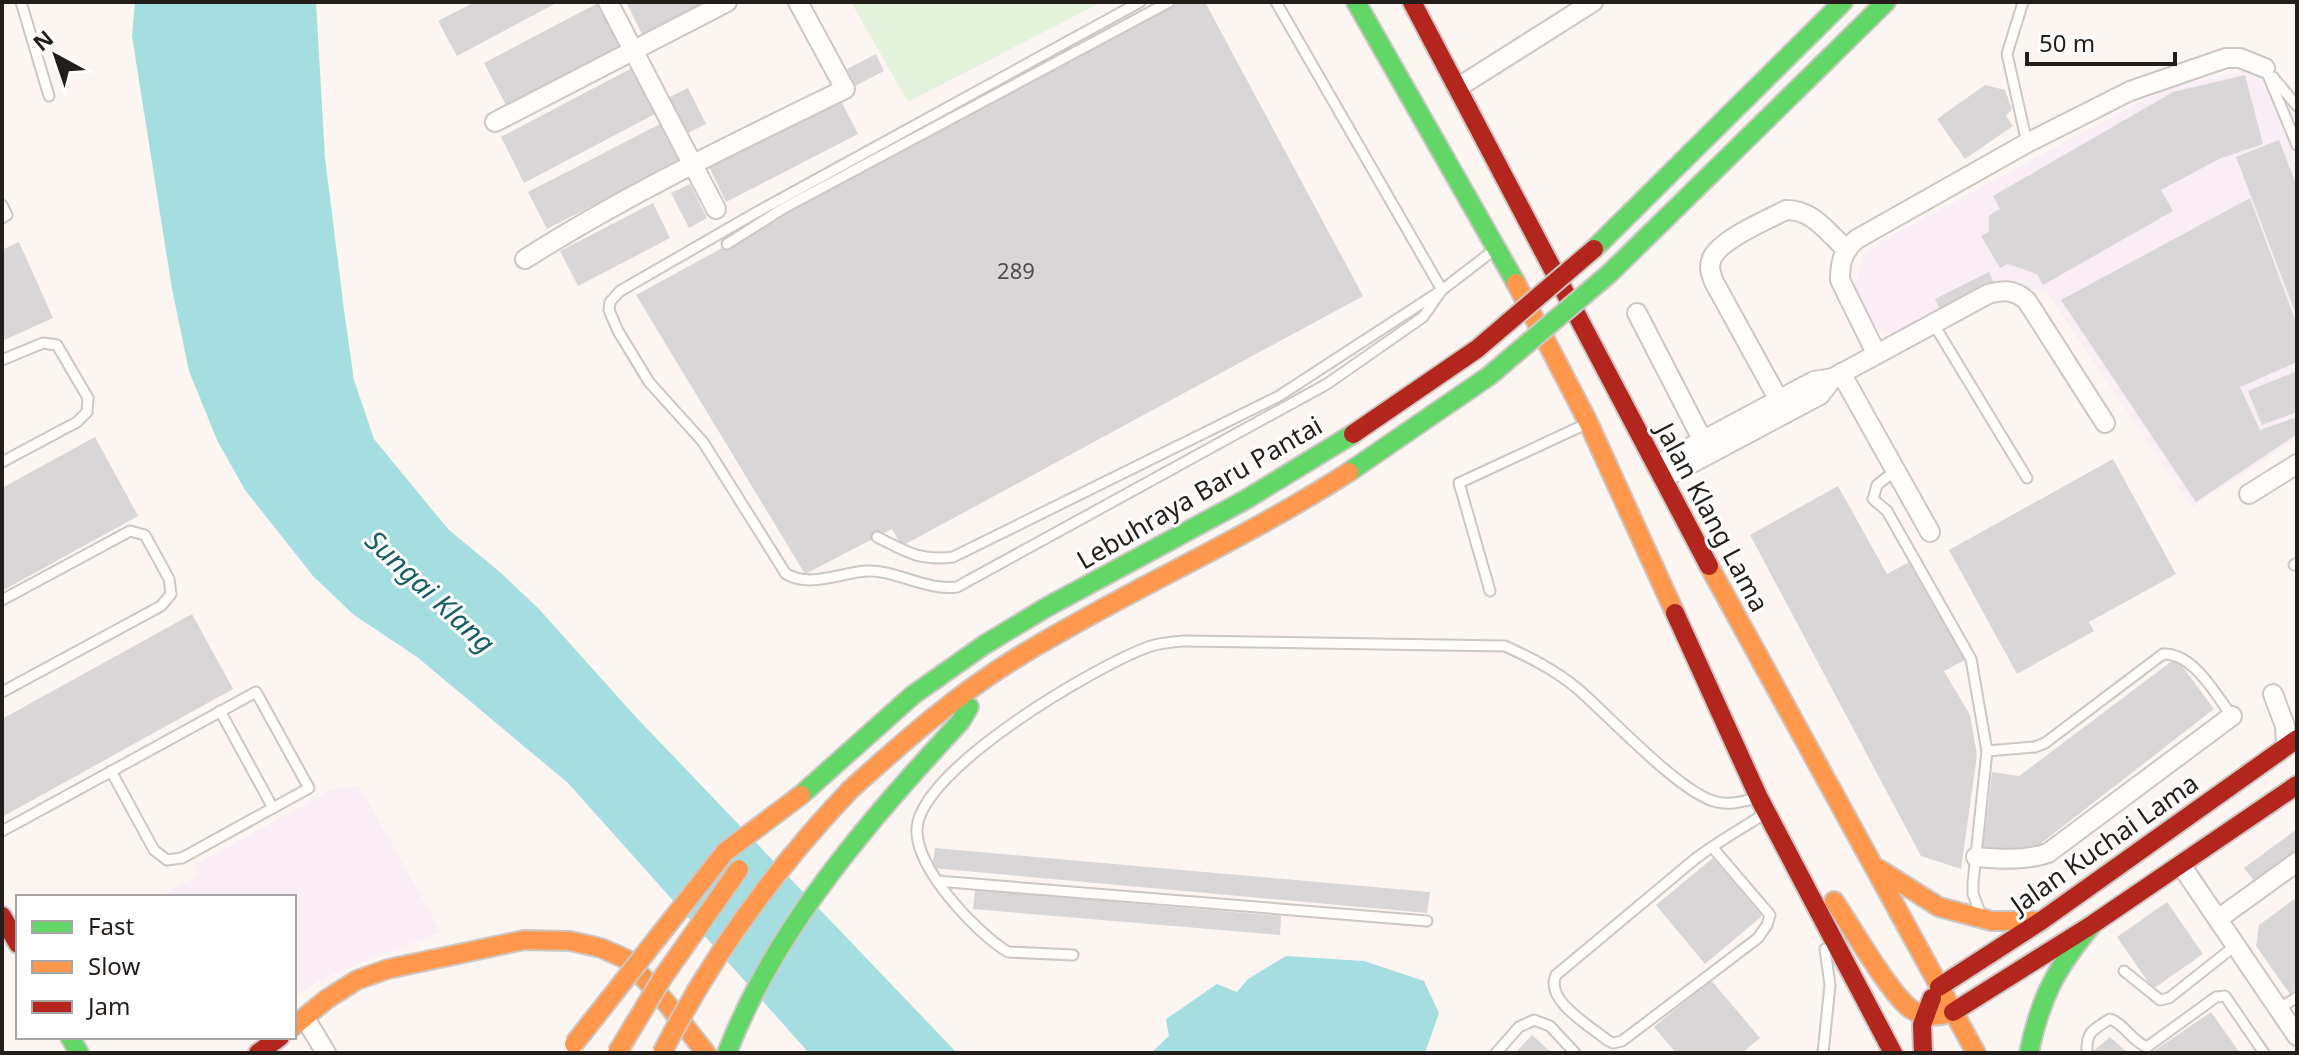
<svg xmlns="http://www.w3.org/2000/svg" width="2299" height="1055" font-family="'Noto Sans',sans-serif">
<rect width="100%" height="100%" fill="#fcf5f2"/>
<!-- education -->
<g fill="#f9edf6">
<polygon points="2247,70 2275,85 2284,79 2297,92 2297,438 2192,507 2046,291 2000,282 1894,335 1875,327 1854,288 1865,254 1883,240 2168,87"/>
<polygon points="359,786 441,932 345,969 316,982 294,998 294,897 158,897 199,875 195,865 331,790"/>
</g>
<!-- green -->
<polygon fill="#e3f2db" points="851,2 1102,2 908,102"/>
<!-- water -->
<g fill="#a5dee1">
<polygon points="135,2 316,2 325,158 344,310 354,380 374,439 448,529 501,573 539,609 634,715 957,1053 809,1053 568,783 417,657 354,615 313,576 245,490 217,440 189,371 172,289 132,36"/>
<polygon points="1286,956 1364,961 1424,981 1439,1013 1425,1053 1151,1053 1169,1036 1166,1019 1217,984 1237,992 1248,979"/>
</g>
<!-- building -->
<g fill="#d9d6d7">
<polygon points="475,2 558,2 457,56 438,21"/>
<polygon points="626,2 709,2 643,36"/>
<polygon points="1173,2 1205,2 1363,296 902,546 892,529 805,574 636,295"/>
<polygon points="598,3 622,49 508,109 484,63"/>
<polygon points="876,54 884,71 849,89 841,72"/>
<polygon points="632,68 655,114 524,183 501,137"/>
<polygon points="2245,75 2263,144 2219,159 2161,190 2173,211 2043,285 2037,274 2008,264 2000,268 1981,236 1989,232 1989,215 2000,209 1993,196 2173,92"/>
<polygon points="1985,85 2005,90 2012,109 2006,116 2013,126 1965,159 1937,119"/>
<polygon points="688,88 706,124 682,136 664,100"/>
<polygon points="840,99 858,134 726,202 709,167"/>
<polygon points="660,124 679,161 547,229 528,192"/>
<polygon points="2279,140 2297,186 2297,317 2236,157"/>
<polygon points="690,184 707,218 689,228 671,193"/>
<polygon points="2250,198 2297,325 2297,362 2240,387 2260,430 2297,417 2297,434 2196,502 2061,300"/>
<polygon points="653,203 670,238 578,286 560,251"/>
<polygon points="19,242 53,318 2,341 2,250"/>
<polygon points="1989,272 1994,283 1940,310 1935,299"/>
<polygon points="2297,371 2297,412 2262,425 2248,391"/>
<polygon points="95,437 138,516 2,591 2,488"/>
<polygon points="2113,459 2176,574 2089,622 2094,631 2017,674 1949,550"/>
<polygon points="1838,486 1887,574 1909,562 1965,660 1944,671 1970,715 1977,755 1961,869 1921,856 1750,535"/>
<polygon points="192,614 233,689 2,817 2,719"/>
<polygon points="2176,658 2214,709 2035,848 2023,853 1982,853 1992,772 2019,776"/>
<polygon points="2297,829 2297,850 2255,882 2244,868"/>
<polygon points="935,848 1430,892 1427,913 932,868"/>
<polygon points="1713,858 1762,916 1705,964 1656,905"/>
<polygon points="975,890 1281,916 1280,935 973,909"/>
<polygon points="2297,897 2297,988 2290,994 2256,946 2259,925"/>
<polygon points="2167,902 2203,954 2153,989 2117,937"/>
<polygon points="1711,980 1760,1038 1742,1053 1676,1053 1654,1027"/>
<polygon points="2211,1012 2240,1053 2151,1053"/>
<polygon points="1532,1035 1552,1053 1515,1053"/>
<polygon points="2110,1037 2128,1053 2091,1053"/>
</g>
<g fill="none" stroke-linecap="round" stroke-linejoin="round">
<defs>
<g id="lane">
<polyline points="21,2 49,96"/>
<path d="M 1140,2 L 757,212 L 620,291 L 610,302 L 609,310 L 618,331 L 649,382 L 703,442 L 786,574 C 811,588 839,573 866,571 C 894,569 925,591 957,587 L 1327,384 L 1423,317 L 1442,290"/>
<polyline points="1276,2 1442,290"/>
<polyline points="2023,2 2007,54 2027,143"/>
<polyline points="2265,68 2297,145"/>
<polyline points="2273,77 2297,106"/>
<polyline points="2,205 7,215 2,218"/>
<polyline points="727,244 784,208 1169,2"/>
<polyline points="1933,323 2027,478"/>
<polyline points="2,360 43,343 57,345 88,398 87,412 77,422 2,462"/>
<polyline points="1895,471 1877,485 1873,499 1887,511 1971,659 1987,751 1973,883 1973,894 1980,912"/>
<path d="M 877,537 C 907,552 919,561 953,557 L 1279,396 L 1442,290 L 1494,250"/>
<polyline points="2294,565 2297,563"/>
<polyline points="1490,591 1459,483 1586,424"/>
<polyline points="2,600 130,531 145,535 169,579 171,594 161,606 2,692"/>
<polyline points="220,711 273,808"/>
<path d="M 1987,751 L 2035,747 L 2045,743 L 2163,654 C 2194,653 2215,694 2232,716"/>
<path d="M 2,831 C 87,785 172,738 256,692 L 309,788 L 182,858 L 167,860 L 154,850 L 111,771"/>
<path d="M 1712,847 L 1770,915 L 1767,925 L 1758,938 L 1622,1041 L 1613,1043 L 1607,1040 C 1590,1026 1544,1000 1556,975 L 1695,859 C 1716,843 1739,830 1761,816"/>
<polyline points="937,881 1427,921"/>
<path d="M 1073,955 L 1008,952 C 976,933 914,867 917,828 C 922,768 1094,667 1148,647 C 1159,643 1172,642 1184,641 L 1505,646 C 1531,658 1557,671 1579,690 C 1609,716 1682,795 1717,802 C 1729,805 1741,802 1753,799"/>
<polyline points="2124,971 2160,1000 2169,998 2236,945"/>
<polyline points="2279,1009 2297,997"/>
<polyline points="1496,1053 1519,1027 1534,1020 1550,1026 1575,1053"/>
<polyline points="1823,1053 1830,985 1825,949"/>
<path d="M 2087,1053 C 2086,1031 2093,1030 2110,1019 C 2125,1024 2131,1041 2147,1047 L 2216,997 L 2225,996 L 2264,1053"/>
</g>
<g id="street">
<polyline points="608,2 716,209"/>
<polyline points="1457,88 1593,2"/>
<polyline points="495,122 727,2"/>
<path d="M 525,259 C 627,194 737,142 845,89 L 798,2"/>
<polyline points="1637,313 1703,441"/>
<path d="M 1876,353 L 1840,280 C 1840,261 1843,251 1857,239 L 2027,143 L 2130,91 L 2226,58 L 2240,58 L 2265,68"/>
<polyline points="1841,373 1930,532"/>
<path d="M 1786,413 L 1714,282 C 1711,274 1708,267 1712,258 C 1721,239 1767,220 1786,210 C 1812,209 1828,233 1846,249"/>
<path d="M 1657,465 L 1814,381 L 1833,378 L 1988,294 C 2004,290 2014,289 2027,301 L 2105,423"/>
<polyline points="1664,478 1820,395 1833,378"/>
<polyline points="2249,494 2297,464"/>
<polyline points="2273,694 2285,726 2286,746"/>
<path d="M 1976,857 C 1999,859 2025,861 2048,853 L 2232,716"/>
<polyline points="2181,865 2297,1036"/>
<polyline points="2218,919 2297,862"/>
<polyline points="305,1018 326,1053"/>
</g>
<g id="fast">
<polyline points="1356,2 1516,283"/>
<polyline points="1594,249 1843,2"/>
<polyline points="1610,273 1886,2"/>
<polyline points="1349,472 1489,376"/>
<polyline points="801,795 913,695 984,645 1047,607 1245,500 1353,434"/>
<polyline points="70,1037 79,1053"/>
<path d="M 727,1053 C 776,926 869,821 960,722 L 969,707"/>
<path d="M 2029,1053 C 2040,998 2057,966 2093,924"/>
</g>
<g id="slow">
<polyline points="1516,283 1588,422 1675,613"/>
<polyline points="1709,566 1976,1053"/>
<path d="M 850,790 C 903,742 956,695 1018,657 C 1125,591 1242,541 1349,472"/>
<polyline points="1879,869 1939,907 1992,921 2041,921"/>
<path d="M 1834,901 C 1850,924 1891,996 1911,1009 C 1924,1018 1938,1017 1953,1012"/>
<polyline points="294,1026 327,999 357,980 388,969 524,940 570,941 601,948 626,959 664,1000 706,1053"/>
</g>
<g id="jam">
<polyline points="1412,2 1709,566"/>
<polyline points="1353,434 1477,349"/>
<polyline points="1675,613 1759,798 1893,1053"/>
<polyline points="2,916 18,944"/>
<polyline points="1939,987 2041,921 2297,739"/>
<polyline points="1953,1012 2093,924 2297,785"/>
<polyline points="258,1053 280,1037"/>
<polyline points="1923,1053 1922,1025 1932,998"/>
</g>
</defs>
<!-- lane casing -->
<use href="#lane" stroke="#cdc7c4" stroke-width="13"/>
<!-- street casing -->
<use href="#street" stroke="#cdc7c4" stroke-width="22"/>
<!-- fast casing -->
<use href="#fast" stroke="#cdc7c4" stroke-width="22"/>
<!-- slow casing -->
<use href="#slow" stroke="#cdc7c4" stroke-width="22"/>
<!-- jam casing -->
<use href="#jam" stroke="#cdc7c4" stroke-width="22"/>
<!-- lane -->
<use href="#lane" stroke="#fffefd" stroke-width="9"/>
<!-- street -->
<use href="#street" stroke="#fffefd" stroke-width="18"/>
<!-- fast -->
<use href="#fast" stroke="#63d668" stroke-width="18"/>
<!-- slow -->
<use href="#slow" stroke="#ff974d" stroke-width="18"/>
<!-- jam -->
<use href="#jam" stroke="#b3261e" stroke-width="18"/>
<defs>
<polyline id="fast-bridge" points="1489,376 1610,273"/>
<g id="slow-bridge">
<polyline points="574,1044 725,852 801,795"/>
<polyline points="617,1053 663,977 739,869"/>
<path d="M 662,1053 C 712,955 774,870 850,790"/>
</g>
<polyline id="jam-bridge" points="1477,349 1594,249"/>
</defs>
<!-- fast-bridge casing -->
<use href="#fast-bridge" stroke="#cdc7c4" stroke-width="22" stroke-linecap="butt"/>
<!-- slow-bridge casing -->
<use href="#slow-bridge" stroke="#cdc7c4" stroke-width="22" stroke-linecap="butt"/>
<!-- jam-bridge casing -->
<use href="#jam-bridge" stroke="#cdc7c4" stroke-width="22" stroke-linecap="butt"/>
<!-- fast-bridge -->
<use href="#fast-bridge" stroke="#63d668" stroke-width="18"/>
<!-- slow-bridge -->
<use href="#slow-bridge" stroke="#ff974d" stroke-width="18"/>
<!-- jam-bridge -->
<use href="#jam-bridge" stroke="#b3261e" stroke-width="18"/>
</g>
<g text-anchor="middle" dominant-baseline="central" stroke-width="6" stroke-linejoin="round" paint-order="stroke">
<!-- number labels -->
<g font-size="22" fill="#514c4a">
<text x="1016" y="270">289</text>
</g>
<!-- street labels -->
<g font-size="26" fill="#241e1b" stroke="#fff">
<text transform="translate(1199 492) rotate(-30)">Lebuhraya Baru Pantai</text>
<text transform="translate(1713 517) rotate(62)">Jalan Klang Lama</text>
<text transform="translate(2104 843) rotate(-35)">Jalan Kuchai Lama</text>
</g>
<!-- water labels -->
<g font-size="28" font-style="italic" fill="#155d62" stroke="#fff">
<text transform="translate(431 591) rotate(43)">Sungai Klang</text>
</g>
</g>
<!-- border -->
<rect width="2299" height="1055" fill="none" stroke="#241e1b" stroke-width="8"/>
<!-- legend -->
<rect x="16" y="895" width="280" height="144" fill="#ffffff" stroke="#a7a5a4" stroke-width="2"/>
<rect x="32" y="921" width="40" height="12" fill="#63d668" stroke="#a7a5a4" stroke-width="2"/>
<text x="88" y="935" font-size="24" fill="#241e1b">Fast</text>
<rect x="32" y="961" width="40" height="12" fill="#ff974d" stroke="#a7a5a4" stroke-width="2"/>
<text x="88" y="975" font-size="24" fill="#241e1b">Slow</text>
<rect x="32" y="1001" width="40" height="12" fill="#b3261e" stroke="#a7a5a4" stroke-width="2"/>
<text x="88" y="1015" font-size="24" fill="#241e1b">Jam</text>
<!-- north arrow -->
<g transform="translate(56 56) rotate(320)" stroke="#ffffff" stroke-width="6" paint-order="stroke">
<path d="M0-6L14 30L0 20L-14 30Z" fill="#241e1b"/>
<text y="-12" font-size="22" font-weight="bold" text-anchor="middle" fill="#241e1b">N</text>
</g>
<!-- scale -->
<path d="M2027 52v12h148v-12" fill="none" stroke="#241e1b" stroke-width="4"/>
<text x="2039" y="52" font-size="24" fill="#241e1b" stroke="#ffffff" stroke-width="6" paint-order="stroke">50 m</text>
</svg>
